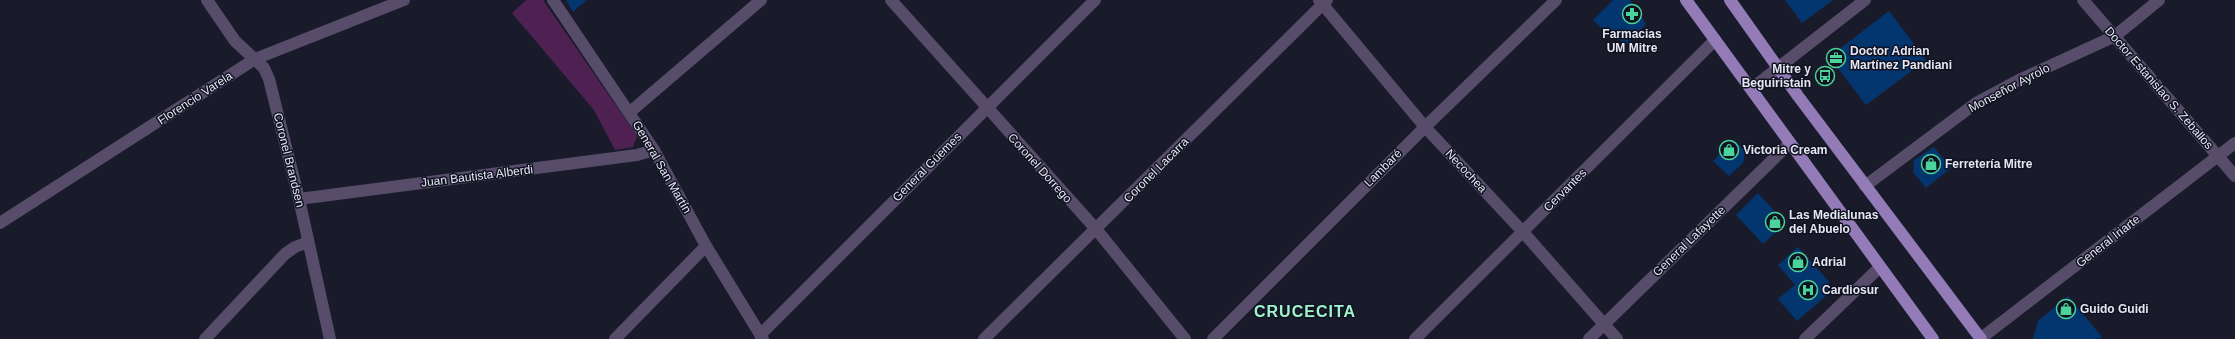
<svg xmlns="http://www.w3.org/2000/svg" width="2235" height="339" font-family="Helvetica,sans-serif">
<rect width="100%" height="100%" fill="#191b2b"/>
<!-- green -->
<polygon fill="#4f2153" points="526,0 543,0 637,136 633,147 615,150 594,110 512,13"/>
<!-- building -->
<g fill="#03366e">
<polygon points="566,0 587,0 573,12"/>
<polygon points="1613,0 1630,0 1646,24 1625,45 1609,29 1606,32 1593,20"/>
<polygon points="1785,0 1833,0 1802,23"/>
<polygon points="1889,11 1926,60 1866,105 1833,62 1833,54"/>
<polygon points="1734,140 1745,151 1743,163 1729,176 1713,161"/>
<polygon points="1934,147 1951,168 1926,188 1913,172 1914,160"/>
<polygon points="1758,193 1785,223 1763,244 1736,215"/>
<polygon points="1798,247 1829,282 1827,295 1797,321 1778,299 1795,285 1778,265"/>
<polygon points="2068,296 2102,337 2099,339 2033,339 2038,321"/>
</g>
<g fill="none" stroke-linecap="round" stroke-linejoin="round">
<!-- minor -->
<g stroke="#574c6a" stroke-width="12">
<polyline points="207,0 235,41 264,68 269,79 299,199 330,339"/>
<polyline points="553,0 654,150 706,246 763,339"/>
<polyline points="891,0 1096,229 1185,339"/>
<polyline points="1319,0 1425,127 1523,232 1617,339"/>
<polyline points="2083,0 2235,176"/>
<polyline points="1751,89 1865,0"/>
<polyline points="630,112 761,0"/>
<polyline points="1865,186 1976,103 2017,81 2115,36 2159,0"/>
<polyline points="299,199 637,155 654,150"/>
<polyline points="0,223 255,59 404,0"/>
<polyline points="760,335 1095,0"/>
<polyline points="205,339 285,254 295,247 308,242"/>
<polyline points="615,339 706,246"/>
<polyline points="984,339 1327,0"/>
<polyline points="1213,339 1425,127 1556,0"/>
<polyline points="1415,339 1715,40"/>
<polyline points="1589,339 1790,143"/>
<polyline points="1805,339 1879,268"/>
<polyline points="1980,339 2235,143"/>
</g>
<!-- major -->
<g stroke="#937bb8" stroke-width="12">
<polyline points="1686,0 1933,339"/>
<polyline points="1730,0 1798,96 1981,339"/>
</g>
</g>
<!-- icons -->
<defs>
<symbol id="pharmacy-ring" viewBox="-11 -11 22 22"><circle r="9.5" fill="#101221" stroke="#4ad49c" stroke-width="1.5"/><path d="M-2-6h4v4h4v4h-4v4h-4v-4h-4v-4h4Z" fill="#4ad49c"/></symbol>
<symbol id="office-ring" viewBox="-11 -11 22 22"><circle r="9.5" fill="#101221" stroke="#4ad49c" stroke-width="1.5"/><path d="M-6-3h4V-5.5h4V-3h4V5H-6ZM-1-4.5V-3h2v-1.5ZM-6 0V1H6V0Z" fill="#4ad49c"/></symbol>
<symbol id="bus-ring" viewBox="-11 -11 22 22"><circle r="9.5" fill="#101221" stroke="#4ad49c" stroke-width="1.5"/><path d="M-5-6H5V4H4V6H2V4H-2V6H-4V4H-5ZM-3.5-4V0h7V-4ZM-3.5 1.2v1.5H-2V1.2ZM2 1.2v1.5H3.5V1.2Z" fill="#4ad49c"/></symbol>
<symbol id="shop-ring" viewBox="-11 -11 22 22"><circle r="9.5" fill="#101221" stroke="#4ad49c" stroke-width="1.5"/><path d="M-5-2.5h2.3a2.7 3.5 0 0 1 5.4 0H5L5.5 6h-11ZM-1.5-2.5h3a1.5 2.3 0 0 0-3 0Z" fill="#4ad49c"/></symbol>
<symbol id="hospital-ring" viewBox="-11 -11 22 22"><circle r="9.5" fill="#101221" stroke="#4ad49c" stroke-width="1.5"/><path d="M-5-5h3v3.5h4V-5h3V5h-3V1.5h-4V5h-3Z" fill="#4ad49c"/></symbol>
</defs>
<g fill-rule="evenodd">
<use href="#pharmacy-ring" x="1621" y="3" width="22" height="22"/>
<use href="#office-ring" x="1825" y="47" width="22" height="22"/>
<use href="#bus-ring" x="1814" y="65" width="22" height="22"/>
<use href="#shop-ring" x="1718" y="139" width="22" height="22"/>
<use href="#shop-ring" x="1920" y="153" width="22" height="22"/>
<use href="#shop-ring" x="1764" y="211" width="22" height="22"/>
<use href="#shop-ring" x="1787" y="251" width="22" height="22"/>
<use href="#hospital-ring" x="1797" y="279" width="22" height="22"/>
<use href="#shop-ring" x="2055" y="298" width="22" height="22"/>
</g>
<g text-anchor="middle" dominant-baseline="central" stroke-width="3" stroke-linejoin="round" paint-order="stroke">
<!-- poi labels -->
<g font-size="12" font-weight="bold" fill="#e5e7f3" stroke="#101221" text-anchor="start">
<text x="1632" y="34" text-anchor="middle">Farmacias<tspan x="1632" dy="14">UM Mitre</tspan></text>
<text x="1850" y="51">Doctor Adrian<tspan x="1850" dy="14">Martínez Pandiani</tspan></text>
<text x="1811" y="69" text-anchor="end">Mitre y<tspan x="1811" dy="14">Beguiristain</tspan></text>
<text x="1743" y="150">Victoria Cream</text>
<text x="1945" y="164">Ferretería Mitre</text>
<text x="1789" y="215">Las Medialunas<tspan x="1789" dy="14">del Abuelo</tspan></text>
<text x="1812" y="262">Adrial</text>
<text x="1822" y="290">Cardiosur</text>
<text x="2080" y="309">Guido Guidi</text>
</g>
<!-- street labels -->
<g font-size="12" fill="#e5e7f3" stroke="#101221">
<text transform="translate(2009 88) rotate(-28)">Monseñor Ayrolo</text>
<text transform="translate(2159 88) rotate(49)">Doctor Estanislao S. Zeballos</text>
<text transform="translate(195 98) rotate(-33)">Florencio Varela</text>
<text transform="translate(289 160) rotate(76)">Coronel Brandsen</text>
<text transform="translate(662 167) rotate(60)">General San Martín</text>
<text transform="translate(927 167) rotate(-45)">General Güemes</text>
<text transform="translate(1040 168) rotate(48)">Coronel Dorrego</text>
<text transform="translate(1383 168) rotate(-45)">Lambaré</text>
<text transform="translate(1156 170) rotate(-45)">Coronel Lacarra</text>
<text transform="translate(1466 171) rotate(47)">Necochea</text>
<text transform="translate(477 176) rotate(-7)">Juan Bautista Alberdi</text>
<text transform="translate(1565 190) rotate(-45)">Cervantes</text>
<text transform="translate(1689 241) rotate(-44)">General Lafayette</text>
<text transform="translate(2108 241) rotate(-38)">General Iriarte</text>
</g>
<!-- district labels -->
<g font-size="16" font-weight="bold" letter-spacing="1" fill="#a0f4cc" stroke="#101221">
<text x="1305" y="311">CRUCECITA</text>
</g>
</g>
</svg>
